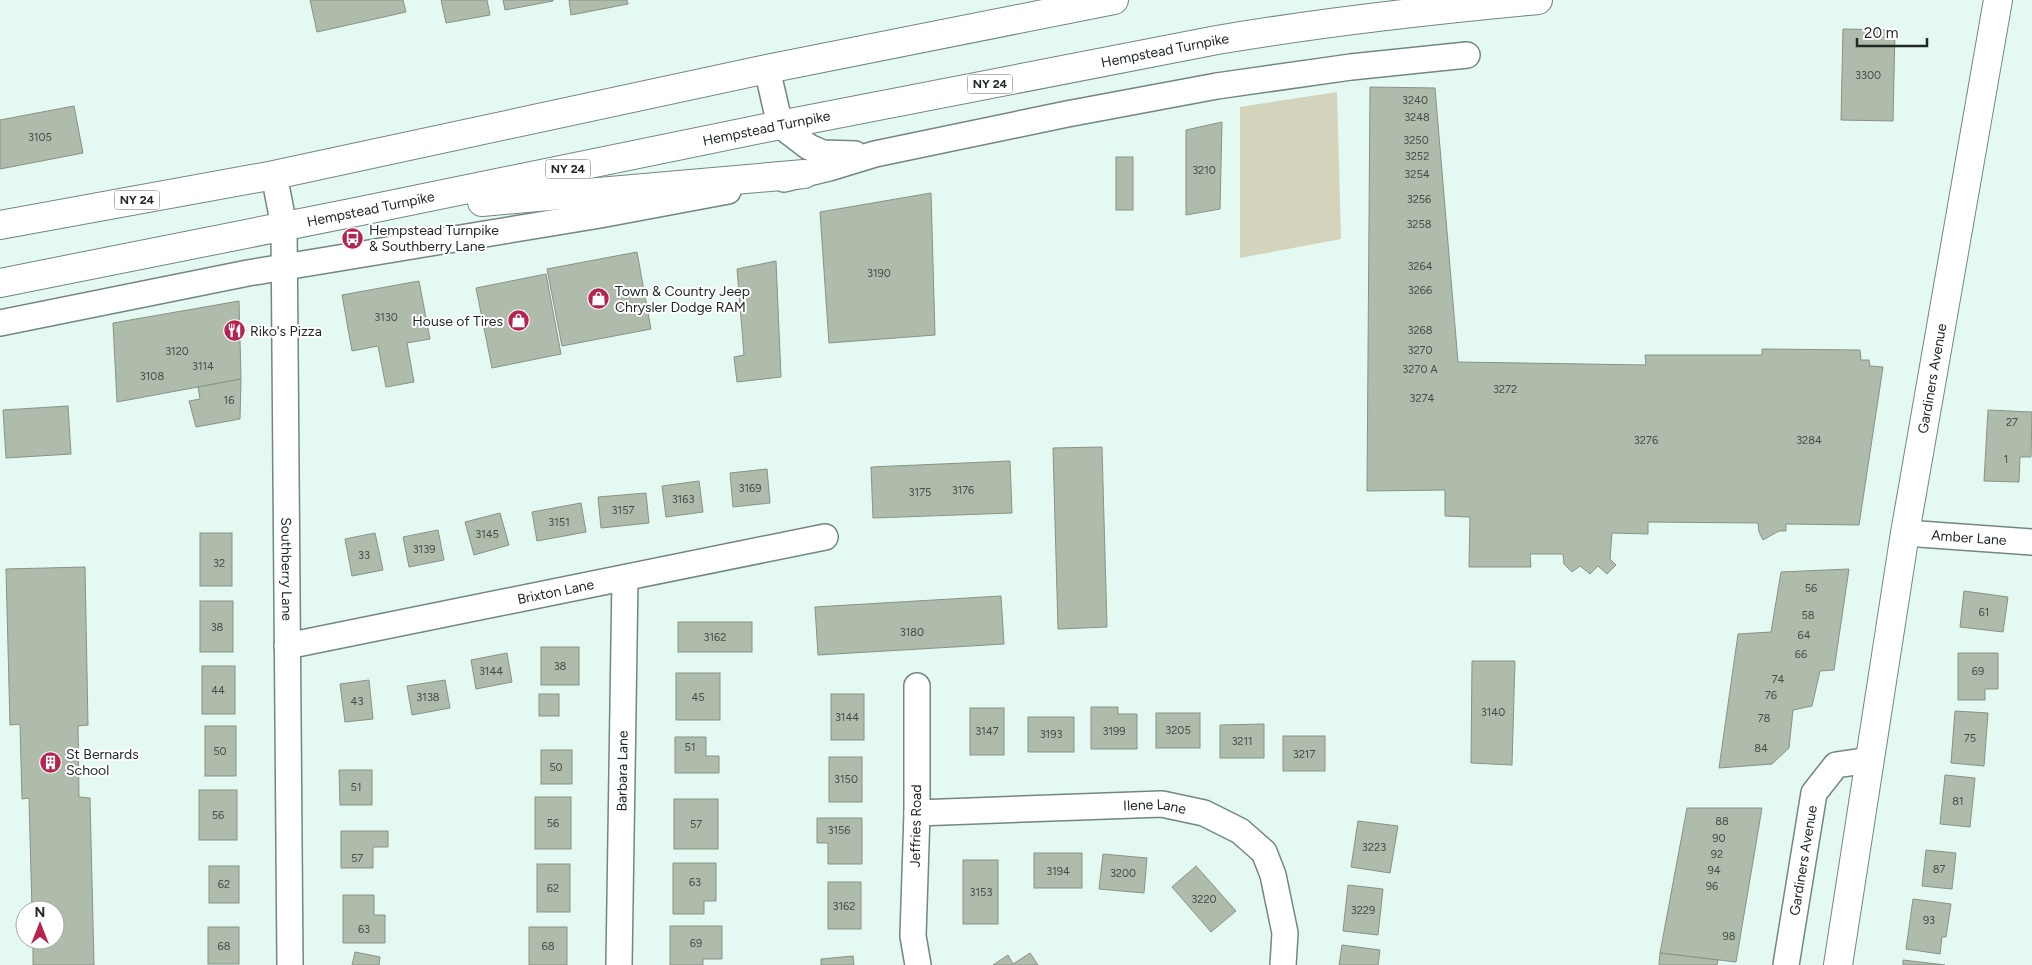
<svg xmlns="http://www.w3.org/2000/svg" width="2032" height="965" font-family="Figtree,sans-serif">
<rect width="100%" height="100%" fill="#e3f9f1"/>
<!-- green -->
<polygon fill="#d4d3bb" points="1337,92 1341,239 1240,258 1240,107"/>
<!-- building -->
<g fill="#afbbab" stroke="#889384">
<polygon points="310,0 403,0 406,12 317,32"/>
<polygon points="441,0 487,0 490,15 446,23"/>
<polygon points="503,0 553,0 553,1 505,10"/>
<polygon points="569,0 627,0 628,4 571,15"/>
<polygon points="1843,29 1895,30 1893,121 1841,120"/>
<polygon points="1370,87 1435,88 1458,362 1646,365 1645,355 1762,355 1762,349 1860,350 1861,360 1869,360 1870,366 1883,367 1859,525 1786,524 1786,531 1779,531 1763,540 1759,532 1758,523 1648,522 1648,534 1612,533 1610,559 1616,565 1607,574 1598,566 1590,574 1580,566 1572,572 1564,564 1563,554 1530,554 1531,567 1469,567 1470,517 1445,516 1445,490 1367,491"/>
<polygon points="74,106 83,153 0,169 0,120"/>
<polygon points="1222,122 1220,209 1186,215 1186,130"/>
<rect x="1116" y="157" width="17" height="53"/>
<polygon points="931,193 935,335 829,343 820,212"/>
<polygon points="637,252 651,329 562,346 547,269"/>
<polygon points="776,261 781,377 737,382 734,357 744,355 737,269"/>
<polygon points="546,274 561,354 492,368 476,288"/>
<polygon points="419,281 430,339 407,343 414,382 386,387 378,346 352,351 342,295"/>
<polygon points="239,301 241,379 117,402 113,323"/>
<polygon points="241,379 240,419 196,427 189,401 200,399 198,387"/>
<polygon points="68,406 71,454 6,458 3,410"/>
<polygon points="1988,410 2032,412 2031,457 2020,457 2019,482 1984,481"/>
<polygon points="1102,447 1107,627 1058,629 1053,448"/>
<polygon points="1010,461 1012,513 873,518 871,467"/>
<polygon points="767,469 770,503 733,507 730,473"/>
<polygon points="699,481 703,512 666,517 662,486"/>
<polygon points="646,493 649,523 601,528 598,497"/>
<polygon points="581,503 586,532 537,541 532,512"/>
<polygon points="500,513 509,545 474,555 465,522"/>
<polygon points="438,530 444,560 409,567 403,537"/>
<rect x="200" y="533" width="32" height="53"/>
<polygon points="375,533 383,570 352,576 345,539"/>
<polygon points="85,567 88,725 78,726 79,797 90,798 94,965 33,965 33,940 55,940 55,910 32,910 29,798 22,799 20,724 10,725 6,569"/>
<polygon points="1849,569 1834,670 1820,671 1812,706 1793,710 1789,748 1772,764 1719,768 1738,634 1771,632 1781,572"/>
<polygon points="1964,591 2008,597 2003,632 1960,627"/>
<polygon points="1001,596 1004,644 818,655 815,607"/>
<rect x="200" y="601" width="33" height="51"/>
<rect x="678" y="622" width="74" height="30"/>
<rect x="541" y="647" width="38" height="38"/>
<polygon points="507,653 512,682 476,689 471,660"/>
<polygon points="1958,653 1998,653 1998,689 1985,689 1985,700 1958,700"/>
<polygon points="1472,661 1515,661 1512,765 1471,763"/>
<rect x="202" y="666" width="33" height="48"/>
<rect x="676" y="673" width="44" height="47"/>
<polygon points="369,680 373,719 345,722 340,684"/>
<polygon points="445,680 450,708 412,715 407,686"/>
<rect x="539" y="694" width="20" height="22"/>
<rect x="831" y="694" width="33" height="46"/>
<polygon points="1091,707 1118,707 1118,714 1137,714 1137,749 1091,749"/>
<rect x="970" y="708" width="34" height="47"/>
<polygon points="1955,711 1988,713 1984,766 1951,763"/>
<rect x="1156" y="713" width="44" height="35"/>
<rect x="1028" y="717" width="46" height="35"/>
<polygon points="1264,724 1264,758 1220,758 1220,725"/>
<rect x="205" y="726" width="31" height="50"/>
<rect x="1283" y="736" width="42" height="35"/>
<polygon points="675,737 706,737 706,756 719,756 719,773 675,773"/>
<rect x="541" y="750" width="31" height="34"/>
<rect x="829" y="757" width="33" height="45"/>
<polygon points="339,770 372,770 372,805 340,805"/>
<polygon points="1945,775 1975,778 1970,827 1940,824"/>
<rect x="199" y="790" width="38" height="50"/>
<rect x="535" y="797" width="36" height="52"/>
<rect x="674" y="799" width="44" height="50"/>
<polygon points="1687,808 1762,808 1736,962 1660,953"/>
<polygon points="817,818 862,818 862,864 828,864 828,843 817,843"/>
<polygon points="1358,821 1398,826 1390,873 1351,867"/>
<polygon points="341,831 388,831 388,847 373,847 373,868 341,868"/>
<polygon points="1926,850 1956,853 1952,889 1922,886"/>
<rect x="1034" y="853" width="48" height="35"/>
<polygon points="1103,854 1147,858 1144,893 1099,889"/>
<rect x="963" y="860" width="35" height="64"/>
<polygon points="673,863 716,863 716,901 704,901 704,914 673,914"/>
<rect x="537" y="864" width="33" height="48"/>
<rect x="209" y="866" width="30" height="37"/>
<polygon points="1196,866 1236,911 1211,932 1172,887"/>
<rect x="828" y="882" width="33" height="47"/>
<polygon points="1348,885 1383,889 1378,935 1343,931"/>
<polygon points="343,895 374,895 374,915 385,915 385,943 343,943"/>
<polygon points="1913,899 1951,904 1946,937 1942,937 1940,954 1906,949"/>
<polygon points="670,926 722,926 722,959 703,959 703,965 670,965"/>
<rect x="208" y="927" width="31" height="37"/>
<rect x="529" y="927" width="38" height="38"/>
<polygon points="1342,945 1380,950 1378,965 1339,965"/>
<polygon points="355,952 380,957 379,965 352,965"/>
<polygon points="1030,953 1038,965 993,965 1008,955 1013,964"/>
<polygon points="1660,953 1718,960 1717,965 1659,965"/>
<polygon points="853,956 854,965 821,965 821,959"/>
<polygon points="1903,960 1945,965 1903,965"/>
</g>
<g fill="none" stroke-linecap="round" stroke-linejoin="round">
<defs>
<g id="minor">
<polyline points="767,69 780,125 809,147 823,153 855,154"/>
<path id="s1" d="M 274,175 L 284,226 L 290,965"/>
<polyline points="784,179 829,168 875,154 1067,114 1217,86 1351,67 1467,55"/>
<polyline points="0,323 248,273 600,215 728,191"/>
<path id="s2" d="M 1905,533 L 2032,542"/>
<path id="s3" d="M 287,646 L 825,537"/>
<polyline points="917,686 917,813 913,936 918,965"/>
<path id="s4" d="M 917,813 L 1162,804 L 1204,813 L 1240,831 L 1264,852 L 1273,875 L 1285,933 L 1283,965"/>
<path id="s5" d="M 619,965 L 625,578"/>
<path id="s6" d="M 1786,965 L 1814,793 L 1836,765 L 1870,760"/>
</g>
<g id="major">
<polyline points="482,202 804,174"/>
<polyline points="0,225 274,175 767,69 1114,0"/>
<path id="s7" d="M 0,283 L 356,212 L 780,125 L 1217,40 C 1323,22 1430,10 1538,0"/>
<path id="s8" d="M 1838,965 L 1905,533 L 1998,0"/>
</g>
</defs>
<!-- minor casing -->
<use href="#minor" stroke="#73867f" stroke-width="28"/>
<!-- major casing -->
<use href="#major" stroke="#73867f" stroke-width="30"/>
<!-- minor -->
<use href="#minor" stroke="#fff" stroke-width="25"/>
<!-- major -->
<use href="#major" stroke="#fff" stroke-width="28"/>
</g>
<!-- icons -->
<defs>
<symbol id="bus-disc" viewBox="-11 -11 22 22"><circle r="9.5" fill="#b5244f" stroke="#fff"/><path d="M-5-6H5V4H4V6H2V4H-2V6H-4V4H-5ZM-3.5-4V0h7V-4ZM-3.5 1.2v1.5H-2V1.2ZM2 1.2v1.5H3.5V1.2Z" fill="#fff"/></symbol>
<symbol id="shop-disc" viewBox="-11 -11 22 22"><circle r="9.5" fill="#b5244f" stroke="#fff"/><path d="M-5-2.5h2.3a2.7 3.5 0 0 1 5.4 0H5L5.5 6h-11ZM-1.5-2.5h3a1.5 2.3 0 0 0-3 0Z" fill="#fff"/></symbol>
<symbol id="restaurant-disc" viewBox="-11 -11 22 22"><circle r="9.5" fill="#b5244f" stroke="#fff"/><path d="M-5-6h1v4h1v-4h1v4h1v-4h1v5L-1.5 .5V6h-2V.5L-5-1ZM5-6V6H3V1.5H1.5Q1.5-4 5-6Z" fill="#fff"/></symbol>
<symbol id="building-disc" viewBox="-11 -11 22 22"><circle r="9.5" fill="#b5244f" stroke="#fff"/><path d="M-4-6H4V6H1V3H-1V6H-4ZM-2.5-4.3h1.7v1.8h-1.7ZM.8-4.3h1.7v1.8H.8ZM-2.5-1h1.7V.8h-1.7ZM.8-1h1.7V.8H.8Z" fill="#fff"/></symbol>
</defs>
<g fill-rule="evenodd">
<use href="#bus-disc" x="340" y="226" width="25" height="25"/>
<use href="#shop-disc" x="586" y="286" width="25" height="25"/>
<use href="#shop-disc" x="506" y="308" width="25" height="25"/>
<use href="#restaurant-disc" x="222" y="318" width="25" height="25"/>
<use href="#building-disc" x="38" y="750" width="25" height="25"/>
</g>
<g text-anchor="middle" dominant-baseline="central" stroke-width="4" stroke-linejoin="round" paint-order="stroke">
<!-- number labels -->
<g font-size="11" fill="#444e47">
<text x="1868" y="75">3300</text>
<text x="1415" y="100">3240</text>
<text x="1417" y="117">3248</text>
<text x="40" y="137">3105</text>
<text x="1416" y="140">3250</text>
<text x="1417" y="156">3252</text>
<text x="1204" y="170">3210</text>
<text x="1417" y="174">3254</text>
<text x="1419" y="199">3256</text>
<text x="1419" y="224">3258</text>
<text x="1420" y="266">3264</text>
<text x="879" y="273">3190</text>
<text x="1420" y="290">3266</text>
<text x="386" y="317">3130</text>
<text x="1420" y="330">3268</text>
<text x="1420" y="350">3270</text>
<text x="177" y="351">3120</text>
<text x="203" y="366">3114</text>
<text x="1420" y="369">3270 A</text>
<text x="152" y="376">3108</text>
<text x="1505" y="389">3272</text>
<text x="1422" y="398">3274</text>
<text x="229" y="400">16</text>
<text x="2012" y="422">27</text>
<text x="1646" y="440">3276</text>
<text x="1809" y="440">3284</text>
<text x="2006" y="459">1</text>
<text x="750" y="488">3169</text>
<text x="963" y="490">3176</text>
<text x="920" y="492">3175</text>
<text x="683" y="499">3163</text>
<text x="623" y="510">3157</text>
<text x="559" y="522">3151</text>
<text x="487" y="534">3145</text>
<text x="424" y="549">3139</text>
<text x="364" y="555">33</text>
<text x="219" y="563">32</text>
<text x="1811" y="588">56</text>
<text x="1984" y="612">61</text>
<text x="1808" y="615">58</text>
<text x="217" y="627">38</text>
<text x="912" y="632">3180</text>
<text x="1804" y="635">64</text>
<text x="715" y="637">3162</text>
<text x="1801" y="654">66</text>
<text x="560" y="666">38</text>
<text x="491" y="671">3144</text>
<text x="1978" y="671">69</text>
<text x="1778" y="679">74</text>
<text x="218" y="690">44</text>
<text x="1771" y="695">76</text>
<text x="428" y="697">3138</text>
<text x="698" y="697">45</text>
<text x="357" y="701">43</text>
<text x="1493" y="712">3140</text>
<text x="847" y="717">3144</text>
<text x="1764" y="718">78</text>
<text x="1178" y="730">3205</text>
<text x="987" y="731">3147</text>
<text x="1114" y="731">3199</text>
<text x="1051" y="734">3193</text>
<text x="1970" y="738">75</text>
<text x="1242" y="741">3211</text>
<text x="690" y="747">51</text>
<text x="1761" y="748">84</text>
<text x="220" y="751">50</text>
<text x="1304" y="754">3217</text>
<text x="556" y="767">50</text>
<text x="846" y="779">3150</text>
<text x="356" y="787">51</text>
<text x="1958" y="801">81</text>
<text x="218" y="815">56</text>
<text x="1722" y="821">88</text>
<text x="553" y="823">56</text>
<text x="696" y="824">57</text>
<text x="839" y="830">3156</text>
<text x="1719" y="838">90</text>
<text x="1374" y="847">3223</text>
<text x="1717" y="854">92</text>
<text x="357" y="858">57</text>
<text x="1939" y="869">87</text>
<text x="1714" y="870">94</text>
<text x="1058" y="871">3194</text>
<text x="1123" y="873">3200</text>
<text x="695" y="882">63</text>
<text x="224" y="884">62</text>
<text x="1712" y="886">96</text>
<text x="553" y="888">62</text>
<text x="981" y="892">3153</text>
<text x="1204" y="899">3220</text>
<text x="844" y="906">3162</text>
<text x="1363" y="910">3229</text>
<text x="1929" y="920">93</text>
<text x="364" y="929">63</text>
<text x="1729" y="936">98</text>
<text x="696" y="943">69</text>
<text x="224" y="946">68</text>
<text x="548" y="946">68</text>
</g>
<!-- shield labels -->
<g fill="#fff" stroke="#646967" stroke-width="1">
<rect x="967.5" y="74.5" width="45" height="19" rx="4"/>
<rect x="545.5" y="159.5" width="45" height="19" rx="4"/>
<rect x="114.5" y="190.5" width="45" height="19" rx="4"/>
</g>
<g font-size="12" font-weight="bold" fill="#212926">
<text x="990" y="84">NY 24</text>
<text x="568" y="169">NY 24</text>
<text x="137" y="200">NY 24</text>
</g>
<!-- street labels -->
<g font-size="14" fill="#212926" stroke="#fff">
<text stroke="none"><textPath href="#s7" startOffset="1188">Hempstead Turnpike</textPath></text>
<text stroke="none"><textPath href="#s7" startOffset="782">Hempstead Turnpike</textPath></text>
<text stroke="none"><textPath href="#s7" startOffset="378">Hempstead Turnpike</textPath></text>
<text stroke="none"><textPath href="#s8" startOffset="594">Gardiners Avenue</textPath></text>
<text stroke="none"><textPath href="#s2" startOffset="64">Amber Lane</textPath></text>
<text stroke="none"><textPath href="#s1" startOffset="395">Southberry Lane</textPath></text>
<text stroke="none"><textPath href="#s3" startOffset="274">Brixton Lane</textPath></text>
<text stroke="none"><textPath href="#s5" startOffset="194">Barbara Lane</textPath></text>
<text stroke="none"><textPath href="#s4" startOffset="238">Ilene Lane</textPath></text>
<text transform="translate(916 826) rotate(-89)">Jeffries Road</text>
<text stroke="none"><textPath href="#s6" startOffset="106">Gardiners Avenue</textPath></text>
</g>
<!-- poi labels -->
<g font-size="14" fill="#212926" stroke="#fff" text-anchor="start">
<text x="369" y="230">Hempstead Turnpike<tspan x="369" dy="16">&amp; Southberry Lane</tspan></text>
<text x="615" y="291">Town &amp; Country Jeep<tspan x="615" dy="16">Chrysler Dodge RAM</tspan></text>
<text x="503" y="321" text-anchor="end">House of Tires</text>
<text x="250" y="331">Riko's Pizza</text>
<text x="66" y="754">St Bernards<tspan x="66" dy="16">School</tspan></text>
</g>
</g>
<!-- north arrow -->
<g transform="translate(40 925)"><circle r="24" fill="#ffffff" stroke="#a6a9a8"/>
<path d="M0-4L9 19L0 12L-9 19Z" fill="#b5244f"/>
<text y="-8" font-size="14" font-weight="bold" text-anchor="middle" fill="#212926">N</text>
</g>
<!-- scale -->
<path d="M1857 38v8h70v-8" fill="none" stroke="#212926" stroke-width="2.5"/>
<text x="1864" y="38" font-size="15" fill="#212926" stroke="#ffffff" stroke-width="4" paint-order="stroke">20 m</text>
</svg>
